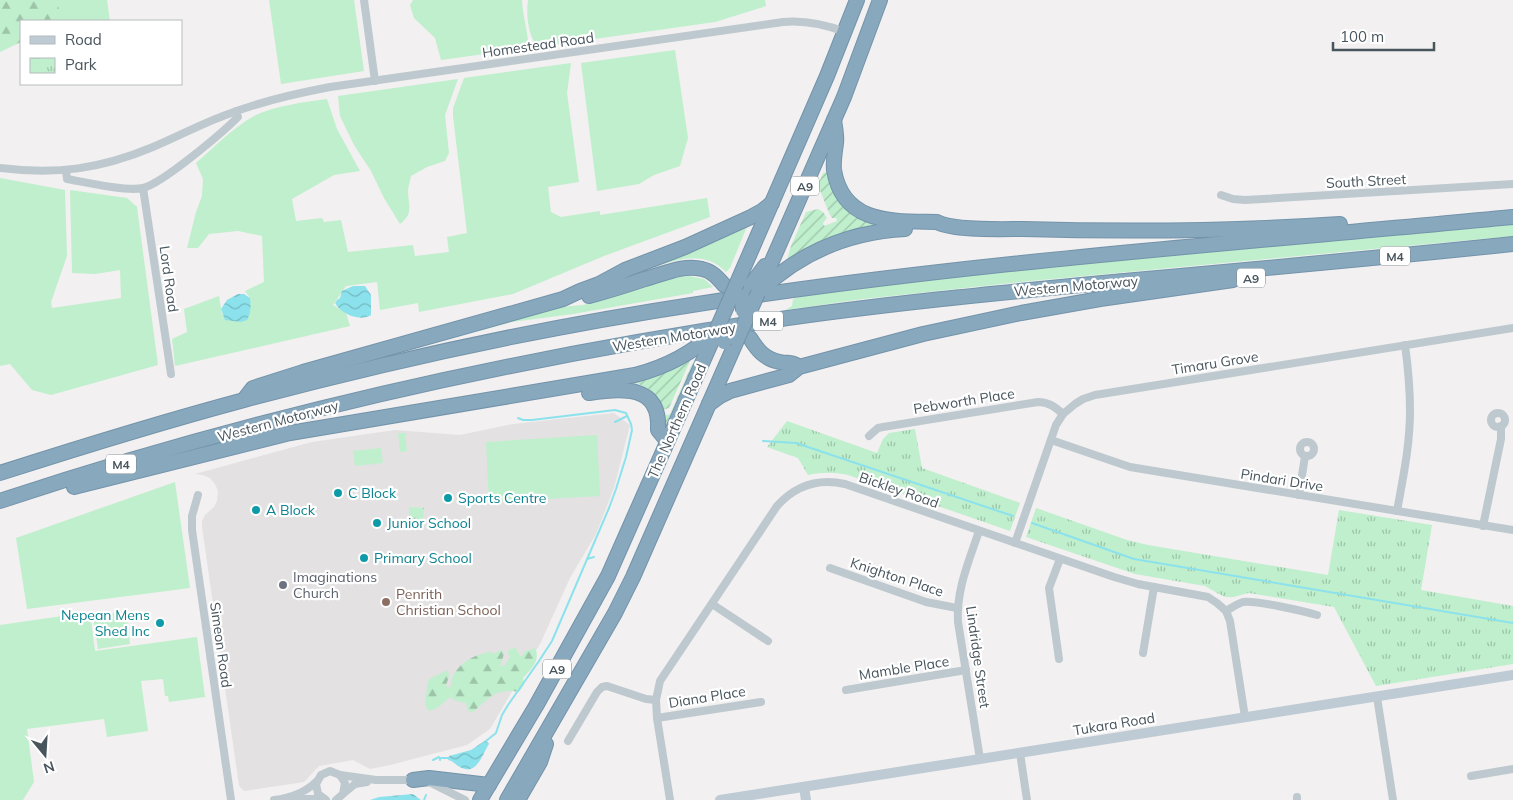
<svg xmlns="http://www.w3.org/2000/svg" width="1513" height="800" font-family="Mulish,sans-serif">
<defs>
<pattern id="forest-firs" width="22" height="20" patternUnits="userSpaceOnUse" patternTransform="scale(1.25)"><rect width="22" height="20" fill="#bfefcc"/><path d="M5 1l3.5 6h-7zM16 11l3.5 6h-7z" fill="#9dc4a9"/></pattern>
<pattern id="park-tufts" width="24" height="20" patternUnits="userSpaceOnUse" patternTransform="scale(1.25)"><rect width="24" height="20" fill="#bfefcc"/><path d="M3 7l-1-3M5 7V3M7 7l1-3M15 17l-1-3M17 17v-4M19 17l1-3" fill="none" stroke="#9dc4a9"/></pattern>
<pattern id="garden-furrows" width="10" height="10" patternUnits="userSpaceOnUse" patternTransform="scale(1.25)"><rect width="10" height="10" fill="#bfefcc"/><path d="M-1 1l2-2M0 10L10 0M9 11l2-2" fill="none" stroke="#9dc4a9"/></pattern>
<pattern id="water-waves" width="16" height="10" patternUnits="userSpaceOnUse" patternTransform="scale(1.25)"><rect width="16" height="10" fill="#8ce2ec"/><path d="M0 5q4-4 8 0t8 0" fill="none" stroke="#74bac2"/></pattern>
</defs>
<rect width="100%" height="100%" fill="#f2f0f0"/>
<!-- education -->
<polygon fill="#e3e1e2" points="614,413 630,425 614,488 596,534 570,578 541,642 490,729 467,745 390,765 370,769 353,760 319,766 304,782 244,791 239,786 202,527 202,521 205,515 214,507 217,501 218,491 215,484 210,478 203,475 195,474 312,442 395,430 460,435 513,424"/>
<!-- grass -->
<g fill="#bfefcc">
<polygon points="39,0 107,0 110,21 42,21"/>
<polygon points="269,0 354,0 364,71 281,84"/>
<path d="M 413,0 L 522,0 C 522,12 530,41 528,48 L 441,60 L 435,38 L 414,18 L 410,5 Z"/>
<path d="M 528,0 L 765,0 L 766,6 L 715,22 L 538,47 C 528,37 526,14 528,0 Z"/>
<polygon points="675,50 688,138 680,166 654,175 639,184 597,191 581,63"/>
<path d="M 571,63 L 567,93 L 579,182 L 548,187 L 551,212 L 561,217 L 600,211 L 600,215 L 707,198 L 710,217 L 604,256 L 513,294 L 419,312 L 418,303 L 380,310 L 377,282 L 346,286 L 333,305 L 346,313 L 350,326 L 175,366 L 172,339 L 187,332 L 184,309 L 219,296 L 222,315 L 250,298 L 245,291 L 264,282 L 262,236 L 238,231 L 209,234 L 198,248 L 187,248 L 196,212 L 202,196 L 203,179 L 196,163 C 213,148 234,127 254,116 C 274,106 304,102 327,99 L 337,129 L 360,171 L 334,175 L 292,199 L 296,221 L 322,218 L 324,222 L 341,220 L 348,252 L 413,245 L 415,256 L 449,252 L 447,237 L 467,233 L 453,116 L 453,108 L 464,78 Z"/>
<path d="M 458,79 L 445,115 L 449,153 L 445,161 L 427,167 L 411,176 C 410,181 408,187 408,192 C 409,207 413,214 400,224 L 384,198 L 371,171 L 354,145 L 340,116 L 338,96 Z"/>
<polygon points="0,178 65,190 67,256 51,302 52,308 121,298 120,270 95,274 72,273 70,190 127,198 137,207 158,365 51,395 32,390 10,364 0,366"/>
<polygon points="1513,222 1513,236 1020,282 863,299 785,310 792,306 793,299 808,294 936,277"/>
<path d="M 748,224 L 730,268 L 726,272 C 701,246 669,263 640,272 L 640,270 Z"/>
<polygon points="689,276 704,279 713,287 693,291 693,293 573,314 512,322 479,331 477,329 560,307 583,305 674,278"/>
<polygon points="398,433 405,433 407,451 400,452"/>
<polygon points="597,435 600,496 489,502 486,442"/>
<polygon points="381,448 383,463 355,466 353,451"/>
<polygon points="175,482 190,588 27,609 16,538"/>
<polygon points="126,611 130,644 98,649 93,617"/>
<polygon points="90,612 95,651 197,637 205,697 169,702 168,696 165,696 163,679 141,681 148,731 107,737 104,719 27,729 34,782 23,800 0,800 0,625"/>
</g>
<!-- forest -->
<g fill="url(#forest-firs)">
<polygon points="0,0 56,0 59,9 52,21 21,21 21,42 0,52"/>
<path d="M 516,648 L 520,656 L 522,656 L 524,652 L 535,648 C 541,661 531,669 523,678 L 524,685 L 519,692 C 495,688 491,697 473,712 L 468,711 L 466,703 L 456,701 L 451,697 C 443,702 438,710 429,711 L 425,705 C 427,695 426,687 429,679 L 448,670 L 449,677 L 446,685 L 448,688 L 451,686 C 451,667 474,653 492,652 L 493,654 L 502,650 L 504,654 L 500,666 L 504,666 L 510,657 L 508,653 L 509,649 Z"/>
</g>
<!-- park -->
<g fill="url(#park-tufts)">
<path d="M 787,421 L 877,453 L 883,439 L 889,433 L 915,429 L 922,468 L 1020,503 L 1010,531 L 848,475 C 834,472 822,472 808,475 L 798,458 L 767,447 Z"/>
<polygon points="409,507 424,508 423,522 409,521"/>
<path d="M 1036,508 L 1127,540 L 1148,545 L 1328,575 L 1339,510 L 1432,525 L 1421,590 L 1513,606 L 1513,664 L 1376,686 L 1334,607 L 1249,593 C 1242,594 1234,598 1228,597 C 1222,597 1211,589 1205,586 L 1135,574 L 1026,537 Z"/>
</g>
<!-- garden -->
<g fill="url(#garden-furrows)">
<path d="M 828,172 L 878,224 C 845,230 815,241 787,260 L 791,246 L 806,212 L 818,209 L 823,212 L 827,218 L 823,223 L 824,226 L 837,221 L 836,218 L 832,218 L 829,213 L 818,185 L 823,173 Z"/>
<path d="M 689,359 L 690,361 L 669,408 L 663,410 C 658,396 647,386 633,382 L 633,380 Z"/>
<polygon points="692,364 693,364 666,425 665,425 664,416 670,414"/>
</g>
<!-- water -->
<g fill="url(#water-waves)">
<path d="M 353,286 L 365,286 L 371,295 L 371,315 C 360,322 341,314 335,303 L 337,300 L 340,298 L 342,291 Z"/>
<path d="M 238,294 L 244,294 L 250,298 C 251,305 251,313 247,320 L 241,322 L 225,320 L 221,309 L 227,300 Z"/>
<path d="M 486,740 L 489,744 C 483,753 477,775 462,768 C 456,766 454,761 448,760 L 449,756 L 471,750 Z"/>
<polygon points="413,794 421,800 370,800 379,797"/>
</g>
<g fill="none" stroke-linecap="round" stroke-linejoin="round">
<!-- stream -->
<g stroke="#8ce2ec" stroke-width="2">
<polyline points="615,422 627,416"/>
<polyline points="763,441 796,443 1013,516"/>
<polyline points="1032,523 1134,559 1513,623"/>
<polyline points="587,559 594,557"/>
<polyline points="486,741 496,733 502,715 508,705 539,661 552,641 609,508 616,489 626,457 632,430 631,424 626,413 615,410 532,420 523,420 518,418"/>
<polyline points="433,760 439,757"/>
<polyline points="440,760 440,758 449,758"/>
<polyline points="424,800 426,795"/>
</g>
<defs>
<g id="highway">
<path d="M 834,120 C 835,127 837,136 836,143 C 835,152 833,161 834,170 C 843,225 894,221 937,222 C 954,231 1002,229 1023,229 C 1129,232 1235,231 1340,224"/>
<polyline points="737,283 827,76 857,0"/>
<path d="M 761,290 C 801,252 850,232 905,229"/>
<polyline points="758,293 844,97 880,0"/>
<path d="M 589,296 C 608,291 627,285 645,279 C 663,274 684,264 702,269 C 712,271 718,278 724,285"/>
<polyline points="742,297 765,266"/>
<path d="M 750,338 C 758,351 765,359 780,362 C 789,364 791,361 799,367"/>
<path d="M 589,393 C 621,388 661,384 658,430 L 667,441"/>
<polyline points="246,397 253,388 303,372 563,299 580,291 599,284 625,270 685,247 751,217 762,211 772,203"/>
<polyline points="709,404 720,396 730,391 789,375 799,367 923,334 1021,313 1100,299 1233,280"/>
<path d="M 0,473 C 81,447 162,422 244,400 C 393,360 546,327 698,304 C 968,262 1241,243 1513,217"/>
<path d="M 74,487 L 290,433 L 635,375 C 666,367 693,353 716,331"/>
<path d="M 0,501 C 249,418 507,360 767,321 C 882,304 997,293 1113,282 C 1246,270 1380,258 1513,244"/>
<polyline points="413,780 429,778 489,785"/>
<polyline points="480,800 536,706 608,576 715,334"/>
<polyline points="507,800 615,613 633,577 737,340"/>
<polyline points="518,800 540,762 546,744"/>
</g>
</defs>
<!-- highway casing -->
<use href="#highway" stroke="#7393aa" stroke-width="16"/>
<!-- street -->
<g stroke="#bec9cf" stroke-width="8">
<polyline points="364,0 375,81"/>
<path d="M 0,168 C 57,175 100,169 153,147 C 177,137 199,125 223,116 C 258,102 293,94 330,87 L 783,22 C 805,20 824,24 845,32"/>
<path d="M 66,171 L 67,179 C 84,182 127,192 143,188 C 163,183 222,133 238,117 L 236,111"/>
<polyline points="143,188 171,374"/>
<polyline points="1221,195 1233,199 1245,200 1513,184"/>
<circle cx="1498" cy="420" r="7"/>
<path d="M 869,436 L 878,428 L 883,427 L 1038,402 C 1049,402 1055,407 1063,414"/>
<polyline points="1051,440 1130,467 1513,530"/>
<circle cx="1307" cy="449" r="7"/>
<polyline points="198,495 192,516 192,530 231,800"/>
<polyline points="1299,495 1305,456"/>
<path d="M 1397,511 C 1403,478 1410,445 1410,411 C 1410,389 1408,367 1405,345"/>
<polyline points="1483,526 1501,439 1501,426"/>
<path d="M 979,531 C 969,561 956,590 958,622 L 980,759"/>
<polyline points="1015,543 1056,425 1063,414 1075,404 1083,399 1095,395 1513,328"/>
<polyline points="830,568 926,602 957,608"/>
<polyline points="712,604 768,641"/>
<path d="M 1226,611 C 1231,608 1237,604 1243,602 C 1255,600 1303,611 1317,615"/>
<polyline points="1143,653 1154,587"/>
<polyline points="1059,659 1049,588 1060,559"/>
<polyline points="846,690 966,670"/>
<polyline points="1377,697 1393,800"/>
<polyline points="657,718 761,702"/>
<polyline points="568,741 597,692 602,687 607,686 646,699 656,700"/>
<polyline points="1020,753 1027,800"/>
<polyline points="340,775 376,780 415,780"/>
<polyline points="1471,776 1513,769"/>
<polyline points="431,783 465,800"/>
<polyline points="344,793 355,784 367,782"/>
<polyline points="1297,797 1297,800"/>
<polyline points="291,799 324,799"/>
<path d="M 274,800 C 291,798 305,793 317,781"/>
<polyline points="326,800 318,794 316,784 321,775 330,771 340,775 345,783 343,794 336,800"/>
<path d="M 670,800 L 657,718 L 656,700 L 660,681 L 777,506 C 795,486 818,478 845,484 L 1114,577 L 1138,584 L 1208,597 L 1217,603 L 1226,611 L 1230,621 L 1245,717"/>
</g>
<!-- secondary -->
<g stroke="#becad4" stroke-width="10">
<polyline points="804,787 806,800"/>
<polyline points="720,800 1513,675"/>
</g>
<!-- highway -->
<use href="#highway" stroke="#88a8be" stroke-width="14"/>
<defs>
<g id="highway-bridge">
<polyline points="742,297 743,311"/>
<polyline points="716,331 737,283"/>
<polyline points="737,340 758,293"/>
<polyline points="724,342 733,327"/>
</g>
</defs>
<!-- highway-bridge casing -->
<use href="#highway-bridge" stroke="#7393aa" stroke-width="16" stroke-linecap="butt"/>
<!-- highway-bridge -->
<use href="#highway-bridge" stroke="#88a8be" stroke-width="14"/>
</g>
<!-- markers -->
<g fill="#0f9aa8" stroke="#fff" stroke-width="2">
<circle cx="338" cy="493" r="5"/>
<circle cx="448" cy="498" r="5"/>
<circle cx="256" cy="510" r="5"/>
<circle cx="377" cy="523" r="5"/>
<circle cx="364" cy="558" r="5"/>
<circle cx="160" cy="623" r="5"/>
</g>
<circle fill="#6b7280" stroke="#fff" stroke-width="2" cx="283" cy="585" r="5"/>
<circle fill="#8d6e63" stroke="#fff" stroke-width="2" cx="386" cy="602" r="5"/>
<g text-anchor="middle" dominant-baseline="central" stroke-width="4.5" stroke-linejoin="round" paint-order="stroke">
<!-- shield labels -->
<g fill="#fff" stroke="#7f888e" stroke-width="1">
<rect x="791" y="176.5" width="28" height="19" rx="4"/>
<rect x="1380" y="246.5" width="30" height="19" rx="4"/>
<rect x="1237" y="268.5" width="28" height="19" rx="4"/>
<rect x="753" y="311.5" width="30" height="19" rx="4"/>
<rect x="106" y="454.5" width="30" height="19" rx="4"/>
<rect x="543" y="659.5" width="28" height="19" rx="4"/>
</g>
<g font-size="12" font-weight="bold" fill="#48555d">
<text x="805" y="186">A9</text>
<text x="1395" y="256">M4</text>
<text x="1251" y="278">A9</text>
<text x="768" y="321">M4</text>
<text x="121" y="464">M4</text>
<text x="557" y="669">A9</text>
</g>
<!-- street labels -->
<g font-size="14" fill="#48555d" stroke="#fff">
<text transform="translate(538 45) rotate(-8)">Homestead Road</text>
<text transform="translate(1366 181) rotate(-3)">South Street</text>
<text transform="translate(169 279) rotate(82)">Lord Road</text>
<text transform="translate(1076 286) rotate(-5)">Western Motorway</text>
<text transform="translate(674 337) rotate(-9)">Western Motorway</text>
<text transform="translate(1215 363) rotate(-9)">Timaru Grove</text>
<text transform="translate(964 401) rotate(-9)">Pebworth Place</text>
<text transform="translate(278 421) rotate(-15)">Western Motorway</text>
<text transform="translate(677 421) rotate(-66)">The Northern Road</text>
<text transform="translate(1282 480) rotate(9)">Pindari Drive</text>
<text transform="translate(899 490) rotate(19)">Bickley Road</text>
<text transform="translate(897 577) rotate(18)">Knighton Place</text>
<text transform="translate(221 645) rotate(82)">Simeon Road</text>
<text transform="translate(978 657) rotate(82)">Lindridge Street</text>
<text transform="translate(904 668) rotate(-9)">Mamble Place</text>
<text transform="translate(707 697) rotate(-9)">Diana Place</text>
<text transform="translate(1114 724) rotate(-9)">Tukara Road</text>
</g>
<!-- culture labels -->
<g font-size="14" fill="#0d838f" stroke="#fff" text-anchor="start">
<text x="348" y="493">C Block</text>
<text x="458" y="498">Sports Centre</text>
<text x="266" y="510">A Block</text>
<text x="387" y="523">Junior School</text>
<text x="374" y="558">Primary School</text>
<text x="150" y="615" text-anchor="end">Nepean Mens<tspan x="150" dy="16">Shed Inc</tspan></text>
</g>
<!-- worship labels -->
<g font-size="14" fill="#5b616d" stroke="#fff" text-anchor="start">
<text x="293" y="577">Imaginations<tspan x="293" dy="16">Church</tspan></text>
</g>
<!-- education labels -->
<g font-size="14" fill="#785e54" stroke="#fff" text-anchor="start">
<text x="396" y="594">Penrith<tspan x="396" dy="16">Christian School</tspan></text>
</g>
</g>
<!-- legend -->
<rect x="20" y="20" width="162" height="65" fill="#ffffff" stroke="#b6bbbe"/>
<rect x="30" y="36" width="25" height="8" fill="#becad4" stroke="#b6bbbe"/>
<text x="65" y="45" font-size="15" fill="#48555d">Road</text>
<rect x="30" y="58" width="25" height="15" fill="url(#park-tufts)" stroke="#b6bbbe"/>
<text x="65" y="70" font-size="15" fill="#48555d">Park</text>
<!-- north arrow -->
<g transform="translate(45 755) rotate(162)" stroke="#ffffff" stroke-width="4" paint-order="stroke">
<path d="M0-4L9 19L0 12L-9 19Z" fill="#48555d"/>
<text y="-8" font-size="14" font-weight="bold" text-anchor="middle" fill="#48555d">N</text>
</g>
<!-- scale -->
<path d="M1333 42v8h101v-8" fill="none" stroke="#48555d" stroke-width="2.5"/>
<text x="1340" y="42" font-size="15" fill="#48555d" stroke="#ffffff" stroke-width="4" paint-order="stroke">100 m</text>
</svg>
